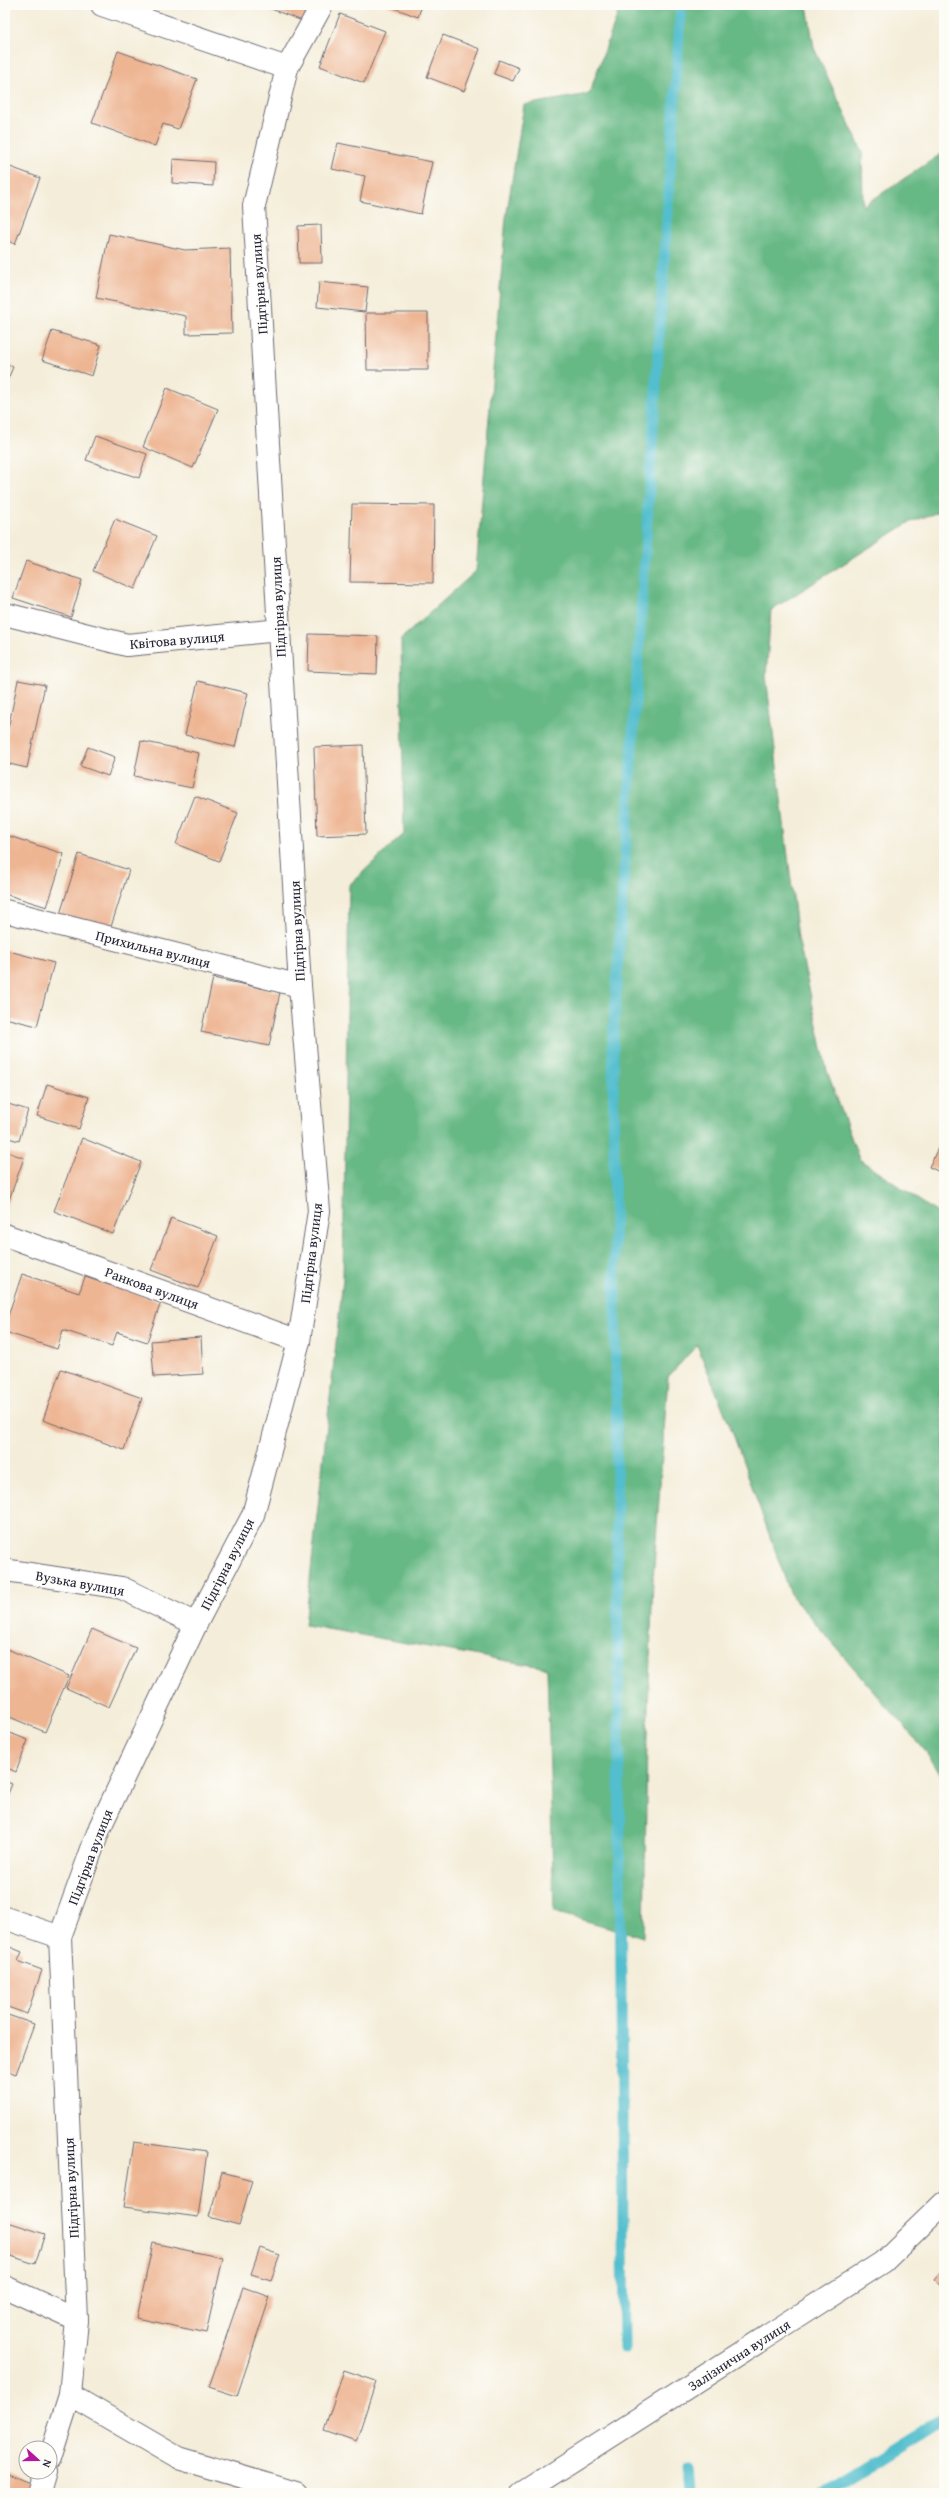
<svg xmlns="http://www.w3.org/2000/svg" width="949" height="2498" font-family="'Gentium Book Plus',serif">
<rect width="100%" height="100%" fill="#fdfcf7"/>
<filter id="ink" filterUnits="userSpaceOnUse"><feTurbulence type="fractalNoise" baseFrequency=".025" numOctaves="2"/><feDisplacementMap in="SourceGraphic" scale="8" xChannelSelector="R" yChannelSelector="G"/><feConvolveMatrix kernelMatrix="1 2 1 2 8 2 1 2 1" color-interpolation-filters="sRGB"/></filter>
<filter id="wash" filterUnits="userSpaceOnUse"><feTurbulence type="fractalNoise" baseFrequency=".012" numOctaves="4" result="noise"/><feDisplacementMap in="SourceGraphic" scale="16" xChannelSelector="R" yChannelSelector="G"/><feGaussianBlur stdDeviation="0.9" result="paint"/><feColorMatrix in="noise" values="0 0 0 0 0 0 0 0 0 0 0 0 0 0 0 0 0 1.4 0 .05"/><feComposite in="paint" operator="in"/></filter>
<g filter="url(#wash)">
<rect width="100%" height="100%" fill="#f4edd9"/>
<!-- forest -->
<polygon fill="#66b884" stroke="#446d60" points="621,5 807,5 814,48 862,151 863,206 944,152 944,510 908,523 771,610 766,676 798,938 827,1071 859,1159 942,1216 944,1225 944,1372 940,1393 944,1432 944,1780 927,1753 791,1595 732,1431 697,1345 668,1377 653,1580 647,1736 644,1937 554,1912 547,1668 305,1625 343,1279 349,885 404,834 401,639 476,571 506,218 524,105 589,94"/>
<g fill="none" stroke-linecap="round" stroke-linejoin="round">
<!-- stream -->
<g stroke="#52becd" stroke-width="11">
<polyline points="624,2349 613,1040 681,5"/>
<polyline points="689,2468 691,2493"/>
<polyline points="823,2493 944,2418"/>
</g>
</g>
<g id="blocks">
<!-- building -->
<g fill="#eeb593">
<polygon points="261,5 312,5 305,22"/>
<polygon points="386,5 422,5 418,17"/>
<polygon points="340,14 385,31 364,83 320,66"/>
<polygon points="443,35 480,49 464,91 427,77"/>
<polygon points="118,51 197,79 178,129 163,124 155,146 92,123"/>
<polygon points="499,60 519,68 513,81 494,74"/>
<polygon points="338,143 432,162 421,214 360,201 365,176 332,169"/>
<polygon points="173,159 214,162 213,186 172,183"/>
<polygon points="5,165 40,178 15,244 5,240"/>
<polygon points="321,225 322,263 299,263 298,226"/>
<polygon points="109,234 185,250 230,248 232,333 186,334 186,316 96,298"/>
<polygon points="319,282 368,287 365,312 317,307"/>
<polygon points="366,313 428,313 428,370 367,370"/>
<polygon points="52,331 101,345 92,376 42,360"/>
<polygon points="5,363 13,367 5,386"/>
<polygon points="167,388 218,409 193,468 143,447"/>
<polygon points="95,436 147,454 139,478 86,460"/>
<polygon points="352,504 434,505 433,583 350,582"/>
<polygon points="115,519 157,536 135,589 93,571"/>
<polygon points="26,561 82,580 71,617 13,598"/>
<polygon points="309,634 378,636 377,674 308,671"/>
<polygon points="18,680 45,685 27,768 5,763 5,744"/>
<polygon points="198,681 248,693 235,747 185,735"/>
<polygon points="141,741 199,753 192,788 134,776"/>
<polygon points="363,745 366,834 317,836 314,747"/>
<polygon points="88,747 115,757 108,776 80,766"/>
<polygon points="195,796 238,813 219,861 176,844"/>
<polygon points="6,835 64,854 47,907 5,894"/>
<polygon points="79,854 129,870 110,930 60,914"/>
<polygon points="5,950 54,963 37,1026 5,1018"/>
<polygon points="213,978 280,992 269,1046 201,1032"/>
<polygon points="47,1084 89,1097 79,1129 37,1116"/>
<polygon points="5,1103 28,1110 19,1141 5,1137"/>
<polygon points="82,1138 141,1162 113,1234 54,1211"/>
<polygon points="940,1144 944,1146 944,1174 929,1167"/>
<polygon points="5,1151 24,1158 5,1211"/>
<polygon points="171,1218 218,1236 198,1288 151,1270"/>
<polygon points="22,1274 79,1293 85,1277 161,1302 147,1342 117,1332 112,1346 63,1330 57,1349 5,1332 5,1325"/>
<polygon points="201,1337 203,1374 154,1377 151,1341"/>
<polygon points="61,1369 142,1398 124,1450 43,1420"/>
<polygon points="92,1629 136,1648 109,1707 66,1688"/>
<polygon points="5,1648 69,1676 45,1732 5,1715"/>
<polygon points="5,1731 28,1740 16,1772 5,1767"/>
<polygon points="5,1781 12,1784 5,1801"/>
<polygon points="5,1945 22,1952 18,1961 42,1970 27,2014 5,2006"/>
<polygon points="5,2014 34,2024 16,2074 5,2070"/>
<polygon points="134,2142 207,2152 198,2217 124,2207"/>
<polygon points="222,2172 252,2180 239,2225 209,2217"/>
<polygon points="5,2221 45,2234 35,2264 5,2254"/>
<polygon points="153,2243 223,2258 206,2333 137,2318"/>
<polygon points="260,2248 280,2255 271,2280 251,2274"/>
<polygon points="944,2269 944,2287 935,2279"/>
<polygon points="243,2287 270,2297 237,2396 209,2387"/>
<polygon points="344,2370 376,2381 356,2442 324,2431"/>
<polygon points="5,2472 34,2484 31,2493 5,2493"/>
</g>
</g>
</g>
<g filter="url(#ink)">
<use href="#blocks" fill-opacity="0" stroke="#6c6972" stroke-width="1"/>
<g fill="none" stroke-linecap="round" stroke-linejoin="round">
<defs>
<g id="minor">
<polyline points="102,5 287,68"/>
<polyline points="5,614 127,645 280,630"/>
<polyline points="5,911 300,986"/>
<polyline points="5,1235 299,1341"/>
<polyline points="5,1570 122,1588 196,1624"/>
<polyline points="5,1918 60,1937"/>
<polyline points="5,2287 77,2320"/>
<polyline points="70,2395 178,2458 296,2493"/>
<polyline points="50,2458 70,2395 77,2320 60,1937 100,1827 196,1624 253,1515 299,1341 319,1211 300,986 254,206 287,68 322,5"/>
<polyline points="39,2493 45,2472"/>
<polyline points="522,2493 883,2262 944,2203"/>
</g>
</defs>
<!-- minor casing -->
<use href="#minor" stroke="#6c6972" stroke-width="24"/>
<!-- minor -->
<use href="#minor" stroke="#fff" stroke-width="22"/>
</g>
</g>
<g text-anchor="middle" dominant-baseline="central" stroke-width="3" stroke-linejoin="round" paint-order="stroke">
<!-- street labels -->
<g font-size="14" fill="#22223b" stroke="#fdfcf7">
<text transform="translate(259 284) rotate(-94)">Підгірна вулиця</text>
<text transform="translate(278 607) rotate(-93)">Підгірна вулиця</text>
<text transform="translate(177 640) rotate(-5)">Квітова вулиця</text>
<text transform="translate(297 931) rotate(-93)">Підгірна вулиця</text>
<text transform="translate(153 949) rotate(14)">Прихильна вулиця</text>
<text transform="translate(311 1253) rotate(-83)">Підгірна вулиця</text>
<text transform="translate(152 1288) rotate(20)">Ранкова вулиця</text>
<text transform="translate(227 1564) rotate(-63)">Підгірна вулиця</text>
<text transform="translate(80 1583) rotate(10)">Вузька вулиця</text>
<text transform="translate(90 1857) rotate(-69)">Підгірна вулиця</text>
<text transform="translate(71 2188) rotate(-93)">Підгірна вулиця</text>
<text transform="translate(739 2355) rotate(-33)">Залізнична вулиця</text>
</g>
</g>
<!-- margin -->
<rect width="949" height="2498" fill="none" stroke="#fdfcf7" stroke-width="20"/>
<!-- north arrow -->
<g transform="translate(38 2460) rotate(111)"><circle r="19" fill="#fdfcf7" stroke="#a5a5ac"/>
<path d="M0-3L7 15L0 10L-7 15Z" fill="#b5179e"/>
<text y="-6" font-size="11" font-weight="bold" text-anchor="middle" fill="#22223b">N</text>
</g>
</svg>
